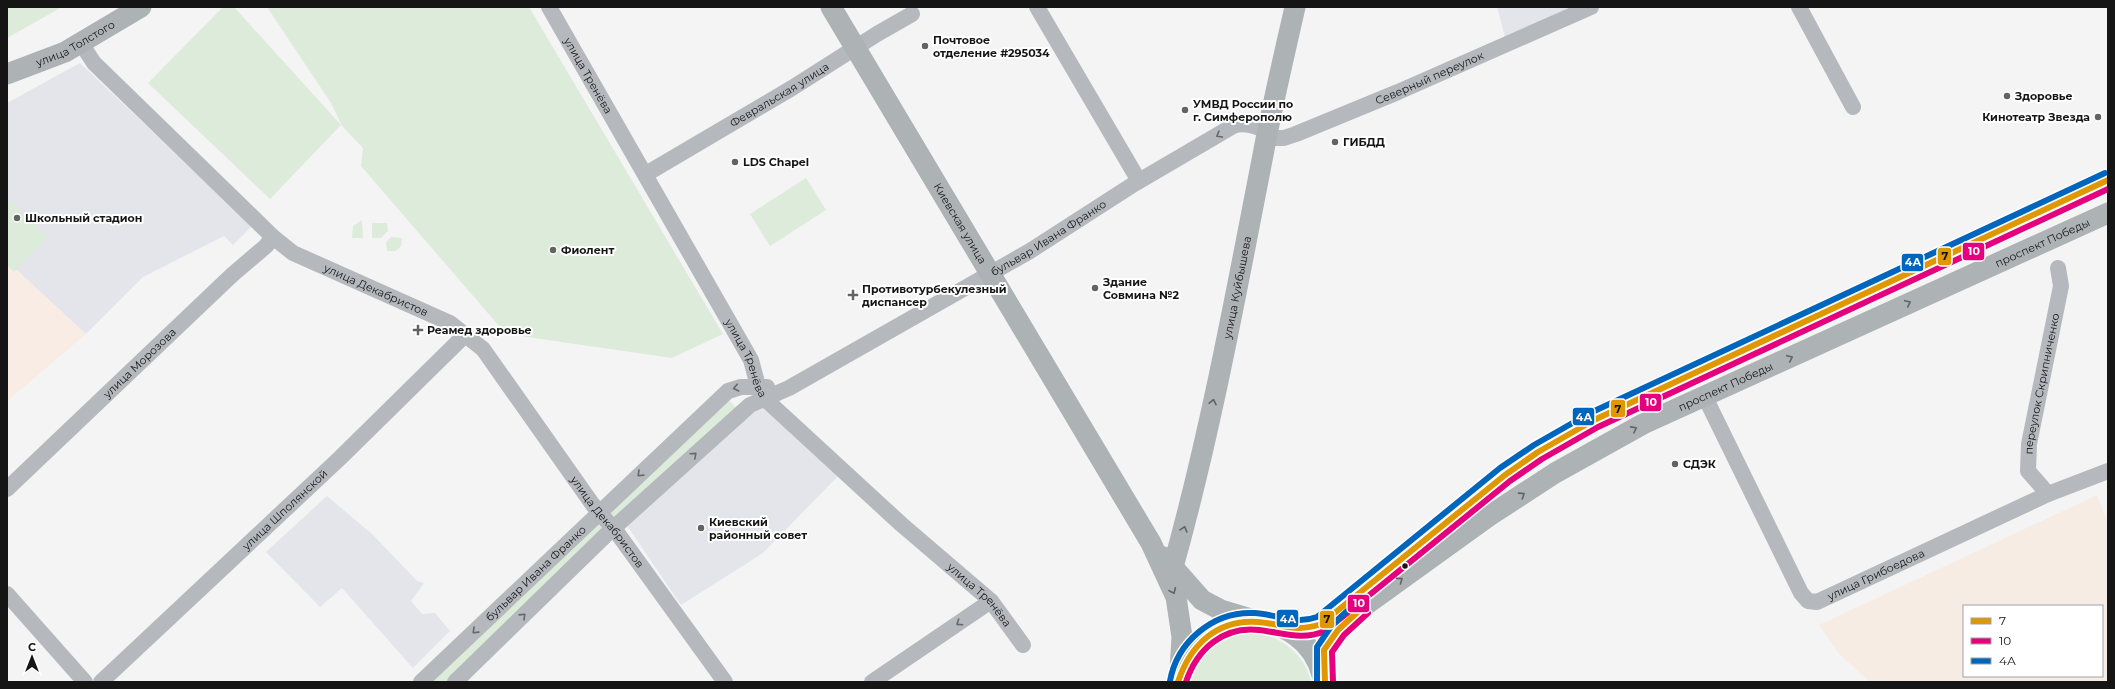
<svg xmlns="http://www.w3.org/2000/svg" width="2115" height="689" font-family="Montserrat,sans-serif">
<rect width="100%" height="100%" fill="#f4f4f4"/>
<!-- built -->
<g fill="#e3e5ea">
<polygon points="1497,7 1572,7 1505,37"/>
<polygon points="80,63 252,226 233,245 224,236 143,277 86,334 7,261 7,103"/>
<polygon points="764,403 840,474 763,553 681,605 626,524"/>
<polygon points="327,496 373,535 417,581 424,583 411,601 422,614 435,613 450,631 413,668 342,588 320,607 266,552"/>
</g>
<!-- industrial -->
<polygon fill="#f8ece4" points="7,261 86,334 7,401"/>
<!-- medical -->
<path fill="#f7ece4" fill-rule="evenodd" d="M 2097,495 L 2108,523 L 2108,682 L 1870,682 L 1839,654 L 1819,625 ZM 1964,606 L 2102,606 L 2102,676 L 1964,676 Z"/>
<!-- green -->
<g fill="#ddebda">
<polygon points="7,7 62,7 7,38"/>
<polygon points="223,7 234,7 341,125 270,199 148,83"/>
<polygon points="267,7 529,7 723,334 672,358 506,334 361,166 363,148 342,126 331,103"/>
<polygon points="806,178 826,210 770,246 750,214"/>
<polygon points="7,198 48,237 14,272 7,265"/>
<polygon points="362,220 363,238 352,238 353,226"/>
<polygon points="372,223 387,223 388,231 381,238 372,238"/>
<polygon points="391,237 402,238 401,246 396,251 387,251 386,242"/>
<polygon points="727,398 738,410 612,523 604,514"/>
<polygon points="600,518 607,527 448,682 428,682"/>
<path d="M 1240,634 C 1247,634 1255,633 1262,634 C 1285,639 1307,659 1311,682 L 1191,682 C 1196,655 1216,643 1240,634 Z"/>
</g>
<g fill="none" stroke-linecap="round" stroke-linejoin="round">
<!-- minor -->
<g stroke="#b5b9bd" stroke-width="16">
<path id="s1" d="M 549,7 L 751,360 L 758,386 L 765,399 L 901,524 L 991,601 L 1023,645"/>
<polyline points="1037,7 1139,181"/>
<polyline points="1799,7 1853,107"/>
<path id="s2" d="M 81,43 L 94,63 L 273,237 L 293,253 L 450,323 L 483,349 L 593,505 L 618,534 L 725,682"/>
<path id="s3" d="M 646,174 L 792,88 L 877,34 L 912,14"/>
<path id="s4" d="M 1705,397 L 1801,593 L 1808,601 L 1817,602 L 2048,494 L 2108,471"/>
<path id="s5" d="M 7,489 L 232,275 L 266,246 L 273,237"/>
<path id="s6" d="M 2048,494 L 2028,471 L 2029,444 L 2061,286 L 2058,268"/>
<polyline points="7,594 85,682"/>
<path id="s7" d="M 101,682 L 340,458 L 466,334"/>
<path id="s8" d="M 421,682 L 728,391 L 741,387 L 767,387"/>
<path id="s9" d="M 455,682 L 608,533 L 750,405 L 789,388 L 1030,251 L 1134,184 L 1233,126 C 1247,121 1264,128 1275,138 L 1284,138 L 1296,134 L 1398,92 L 1591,7"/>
<polyline points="872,682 991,601"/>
</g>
<!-- major -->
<g stroke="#adb2b5" stroke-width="21">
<path id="s10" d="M 831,7 L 1151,543 L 1176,597 L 1182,637 L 1180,671"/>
<path id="s11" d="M 7,74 L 65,52 L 141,7"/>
<polyline points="1164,557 1202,600 1221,610 1251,619"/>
<path id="s12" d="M 1173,567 C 1211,431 1236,293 1263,155 C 1272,106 1284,56 1295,7"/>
<polyline points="1277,626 1304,630 1321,624 1505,475 1538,452 1594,420 2108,180"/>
<path d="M 1182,668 C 1208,604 1305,607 1322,675"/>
<path id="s13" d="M 1325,682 L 1324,650 L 1338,630 L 1360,609 L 1489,516 L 1555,473 L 1643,424 L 2108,213"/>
</g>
<defs>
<g id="bus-1">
<path d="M 1178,682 C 1190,645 1217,619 1258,622 C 1283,624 1296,633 1321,624 L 1505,475 L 1538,452 L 1594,420 L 2108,180"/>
<polyline points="1325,682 1324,650 1338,630 1363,607"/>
</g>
<g id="bus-2">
<path d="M 1186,682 C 1197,649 1223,626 1259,630 C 1284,633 1302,641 1325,631 L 1510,481 L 1542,459 L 1598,427 L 2108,189"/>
<polyline points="1333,682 1332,652 1344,635 1368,613"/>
</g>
<g id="bus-3">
<path d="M 1170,681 C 1177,642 1213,611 1254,613 C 1276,614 1295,625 1317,617 L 1500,468 L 1534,445 L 1590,413 L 2105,173"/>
<polyline points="1317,682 1317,647 1332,625 1358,601"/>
</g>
</defs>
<!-- bus-1 casing -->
<use href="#bus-1" stroke="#fff" stroke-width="9"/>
<!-- bus-2 casing -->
<use href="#bus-2" stroke="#fff" stroke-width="9"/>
<!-- bus-3 casing -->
<use href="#bus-3" stroke="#fff" stroke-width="9"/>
<!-- bus-1 -->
<use href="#bus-1" stroke="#e09802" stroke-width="6"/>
<!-- bus-2 -->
<use href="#bus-2" stroke="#e5007d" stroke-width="6"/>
<!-- bus-3 -->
<use href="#bus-3" stroke="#0065bd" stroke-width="6"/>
</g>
<!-- one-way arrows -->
<defs><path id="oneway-chevron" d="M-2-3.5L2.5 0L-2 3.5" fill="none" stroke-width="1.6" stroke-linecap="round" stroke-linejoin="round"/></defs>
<g stroke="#65676a">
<use href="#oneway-chevron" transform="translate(1219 135) rotate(150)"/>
<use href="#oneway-chevron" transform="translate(736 388) rotate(167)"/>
<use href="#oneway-chevron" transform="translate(694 455) rotate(-42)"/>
<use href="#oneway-chevron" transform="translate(640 474) rotate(136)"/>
<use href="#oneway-chevron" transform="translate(523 616) rotate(-44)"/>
<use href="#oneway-chevron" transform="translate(959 623) rotate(146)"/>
<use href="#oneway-chevron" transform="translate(475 631) rotate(136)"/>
</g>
<g stroke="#616466">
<use href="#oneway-chevron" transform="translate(1908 303) rotate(-25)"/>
<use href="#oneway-chevron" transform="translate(1790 358) rotate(-25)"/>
<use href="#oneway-chevron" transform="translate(1213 402) rotate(-78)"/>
<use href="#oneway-chevron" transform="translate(1634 429) rotate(-28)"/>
<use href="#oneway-chevron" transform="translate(1522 495) rotate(-33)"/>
<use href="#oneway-chevron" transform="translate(1184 529) rotate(-74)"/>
<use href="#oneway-chevron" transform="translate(1400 580) rotate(-36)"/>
<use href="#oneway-chevron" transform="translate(1173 591) rotate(66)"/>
</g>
<!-- markers -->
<g fill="#636364" stroke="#fff" stroke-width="1.5">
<circle cx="925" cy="46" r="4"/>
<circle cx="2007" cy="96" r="4"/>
<circle cx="1185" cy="110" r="4"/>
<circle cx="2098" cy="117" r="4"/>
<circle cx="1335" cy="142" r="4"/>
<circle cx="735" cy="162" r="4"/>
<circle cx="17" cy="218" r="4"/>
<circle cx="553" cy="250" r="4"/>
<circle cx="1095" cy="288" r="4"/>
<path d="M851 289h4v4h4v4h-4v4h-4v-4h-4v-4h4z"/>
<path d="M416 324h4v4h4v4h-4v4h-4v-4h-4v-4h4z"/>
<circle cx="1675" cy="464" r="4"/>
<circle cx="701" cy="528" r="4"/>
</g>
<circle fill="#151516" stroke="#fff" stroke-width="1.5" cx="1405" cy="566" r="3.5"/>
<g text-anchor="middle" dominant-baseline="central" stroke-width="4" stroke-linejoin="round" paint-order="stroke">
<!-- poi labels -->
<g font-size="11" font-weight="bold" fill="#151516" stroke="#fff" text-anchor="start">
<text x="933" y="40">Почтовое<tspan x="933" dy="13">отделение #295034</tspan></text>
<text x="2015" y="96">Здоровье</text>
<text x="1193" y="104">УМВД России по<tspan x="1193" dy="13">г. Симферополю</tspan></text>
<text x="2090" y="117" text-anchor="end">Кинотеатр Звезда</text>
<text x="1343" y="142">ГИБДД</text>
<text x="743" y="162">LDS Chapel</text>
<text x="25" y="218">Школьный стадион</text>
<text x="561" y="250">Фиолент</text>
<text x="1103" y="282">Здание<tspan x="1103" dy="13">Совмина №2</tspan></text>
<text x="862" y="289">Противотурбекулезный<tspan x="862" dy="13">диспансер</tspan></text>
<text x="427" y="330">Реамед здоровье</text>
<text x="1683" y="464">СДЭК</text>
<text x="709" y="522">Киевский<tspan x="709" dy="13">районный совет</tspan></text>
</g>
<!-- street labels -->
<g font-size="11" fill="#151516" stroke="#fff">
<text stroke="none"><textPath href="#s11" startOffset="75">улица Толстого</textPath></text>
<text stroke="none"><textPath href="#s1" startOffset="79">улица Тренёва</textPath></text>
<text stroke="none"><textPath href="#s9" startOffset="1175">Северный переулок</textPath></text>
<text stroke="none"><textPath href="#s3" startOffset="155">Февральская улица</textPath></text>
<text stroke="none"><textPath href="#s10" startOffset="252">Киевская улица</textPath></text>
<text stroke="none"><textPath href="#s9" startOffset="747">бульвар Ивана Франко</textPath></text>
<text stroke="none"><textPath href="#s13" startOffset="864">проспект Победы</textPath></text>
<text stroke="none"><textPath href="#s12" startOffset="287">улица Куйбышева</textPath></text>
<text stroke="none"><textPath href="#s2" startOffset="390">улица Декабристов</textPath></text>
<text stroke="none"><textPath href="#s1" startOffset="403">улица Тренёва</textPath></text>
<text stroke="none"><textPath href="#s5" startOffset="183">улица Морозова</textPath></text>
<text stroke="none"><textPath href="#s6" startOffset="119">переулок Скрипниченко</textPath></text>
<text stroke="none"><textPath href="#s13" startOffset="516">проспект Победы</textPath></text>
<text stroke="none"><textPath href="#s7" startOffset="252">улица Шполянской</textPath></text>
<text stroke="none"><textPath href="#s2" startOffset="726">улица Декабристов</textPath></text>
<text stroke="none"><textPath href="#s8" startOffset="158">бульвар Ивана Франко</textPath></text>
<text stroke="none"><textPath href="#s4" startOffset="303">улица Грибоедова</textPath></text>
<text stroke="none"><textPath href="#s1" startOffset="739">улица Тренёва</textPath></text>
</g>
</g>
<g stroke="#fff" stroke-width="1.5">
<rect x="1962" y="242" width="23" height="19" rx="4" fill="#e5007d"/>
<rect x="1937" y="247" width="15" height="19" rx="4" fill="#e09802"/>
<rect x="1901" y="253" width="23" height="19" rx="4" fill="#0065bd"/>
<rect x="1639" y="393" width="23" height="19" rx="4" fill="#e5007d"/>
<rect x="1610" y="399" width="16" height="19" rx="4" fill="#e09802"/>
<rect x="1572" y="407" width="23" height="19" rx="4" fill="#0065bd"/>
<rect x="1347" y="594" width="23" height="19" rx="4" fill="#e5007d"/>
<rect x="1276" y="609" width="23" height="19" rx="4" fill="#0065bd"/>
<rect x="1319" y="610" width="16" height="19" rx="4" fill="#e09802"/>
</g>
<g font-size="11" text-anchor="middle" font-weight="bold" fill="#fff">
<text x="1974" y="255">10</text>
<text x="1913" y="266">4А</text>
<text x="1651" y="406">10</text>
<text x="1584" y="421">4А</text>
<text x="1359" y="607">10</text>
<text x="1288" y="623">4А</text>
</g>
<g font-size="11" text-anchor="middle" font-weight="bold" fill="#111">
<text x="1945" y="260">7</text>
<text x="1618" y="413">7</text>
<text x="1327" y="623">7</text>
</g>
<!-- border -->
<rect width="2115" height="689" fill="none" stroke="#151516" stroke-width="16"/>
<!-- legend -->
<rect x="1963" y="605" width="140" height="72" fill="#ffffff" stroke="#a1a1a2"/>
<rect x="1971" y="618" width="20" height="6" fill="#e09802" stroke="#a1a1a2"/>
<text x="1999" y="625" font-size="12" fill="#151516">7</text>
<rect x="1971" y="638" width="20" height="6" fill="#e5007d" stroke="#a1a1a2"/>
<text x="1999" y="645" font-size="12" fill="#151516">10</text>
<rect x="1971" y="658" width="20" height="6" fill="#0065bd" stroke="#a1a1a2"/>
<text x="1999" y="665" font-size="12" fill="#151516">4А</text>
<!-- north arrow -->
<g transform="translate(32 657)" stroke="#ffffff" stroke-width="3" paint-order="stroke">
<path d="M0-3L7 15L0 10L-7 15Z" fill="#151516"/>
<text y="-6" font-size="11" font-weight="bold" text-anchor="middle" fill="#151516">С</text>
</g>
</svg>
